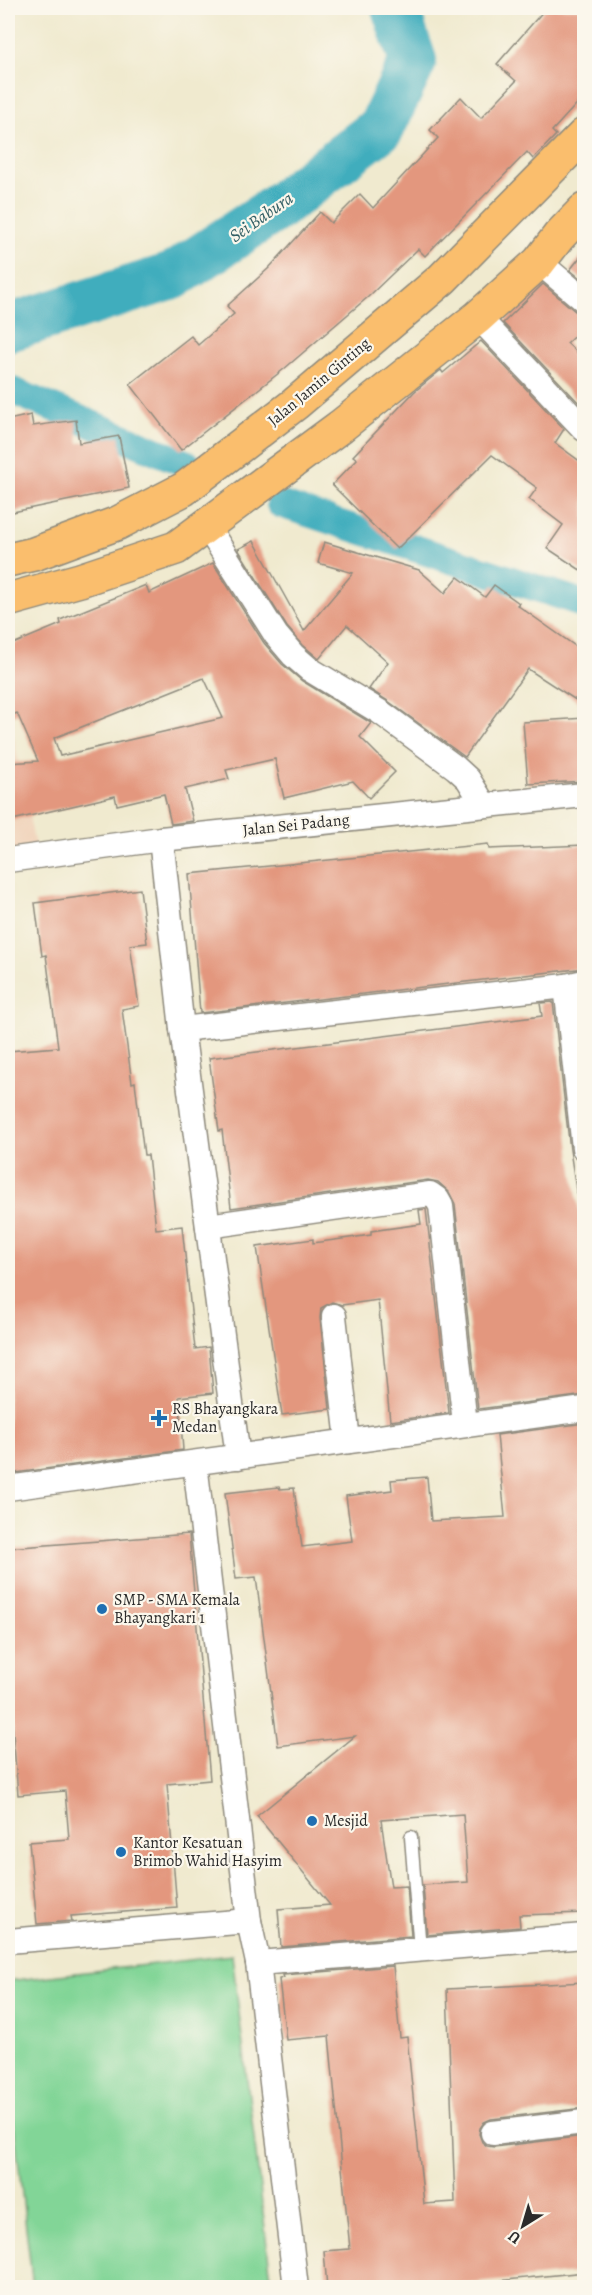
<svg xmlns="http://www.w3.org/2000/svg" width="592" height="2295" font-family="Alegreya,serif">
<rect width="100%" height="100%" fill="#fbf7ec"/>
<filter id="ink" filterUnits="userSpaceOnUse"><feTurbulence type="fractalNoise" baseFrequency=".0167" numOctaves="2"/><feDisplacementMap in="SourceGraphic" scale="12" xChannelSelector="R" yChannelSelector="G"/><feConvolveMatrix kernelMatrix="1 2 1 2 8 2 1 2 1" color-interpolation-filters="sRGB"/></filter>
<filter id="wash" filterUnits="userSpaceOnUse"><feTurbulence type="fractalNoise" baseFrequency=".008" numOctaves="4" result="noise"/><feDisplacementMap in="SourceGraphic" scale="24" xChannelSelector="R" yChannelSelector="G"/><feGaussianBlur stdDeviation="1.35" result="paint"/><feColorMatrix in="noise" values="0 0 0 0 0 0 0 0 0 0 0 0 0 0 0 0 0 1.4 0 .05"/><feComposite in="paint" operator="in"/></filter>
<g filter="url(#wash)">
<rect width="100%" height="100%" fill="#f0eacf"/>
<!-- built -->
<polygon fill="#f1d5bd" points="8,709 36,851 8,853"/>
<!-- green -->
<polygon fill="#82d597" stroke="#568061" stroke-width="1.5" points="232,1955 272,2287 33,2287 8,2075 8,1981"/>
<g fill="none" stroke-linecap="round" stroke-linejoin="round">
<!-- canal -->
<g stroke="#40adbd" stroke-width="28">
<polyline points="8,389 187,464"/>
<polyline points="280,504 573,600 584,606"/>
</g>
<!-- river -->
<polyline stroke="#40adbd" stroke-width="48" points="8,328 173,276 279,206 381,128 413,61 395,8"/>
</g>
<g id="blocks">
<!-- building -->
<g fill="#e3977e" fill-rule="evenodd">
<polygon points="546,8 585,8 585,95 552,131 556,135 533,159 527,152 425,256 418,249 368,297 284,369 181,450 130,384 191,336 198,345 234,314 227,306 269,268 320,212 331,223 360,194 373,208 438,138 430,130 461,97 481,118 516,81 497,64"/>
<polygon points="585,251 585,282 570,270"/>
<polygon points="543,284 575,311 585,314 585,326 567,343 585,360 585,401 581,405 503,323"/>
<polygon points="481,341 564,429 555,443 585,465 585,573 547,548 563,525 529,499 537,488 492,455 397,549 332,485 357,459 353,456 414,392 441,370 443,373"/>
<polygon points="31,415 33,426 76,420 79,443 119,436 129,488 8,513 8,420"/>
<polygon points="254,541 304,631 353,573 318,563 324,542 419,570 445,593 458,577 485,597 494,585 519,603 517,605 585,653 585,706 528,669 465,757 388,701 369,689 388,662 347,625 319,659 303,645 287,627 238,549"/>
<path d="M 213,563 L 264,643 L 282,664 L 302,681 L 371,723 L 360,737 L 395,772 L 369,798 L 353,781 L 284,798 L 275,759 L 226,770 L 229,779 L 185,789 L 193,821 L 171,824 L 164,794 L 117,805 L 115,796 L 8,821 L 8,763 L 38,761 L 17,713 L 8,717 L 8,646 L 61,624 L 60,620 L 146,585 L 149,593 ZM 204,678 L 223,718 L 60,756 L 54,738 Z"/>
<polygon points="585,718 585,781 528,784 523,722"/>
<polygon points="488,844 489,849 585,845 585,968 200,1013 189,874"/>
<polygon points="140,889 147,943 130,945 139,1006 122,1009 132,1083 135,1082 144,1155 148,1155 156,1229 182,1226 195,1349 209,1347 213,1393 179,1397 183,1450 8,1474 8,1051 58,1047 46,955 42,956 35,903"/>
<polygon points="553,1002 570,1150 585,1251 585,1395 478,1409 455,1204 449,1192 438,1182 428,1180 231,1208 222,1130 219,1131 209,1058 542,1016 540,1003"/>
<polygon points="426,1209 449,1413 390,1421 378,1300 342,1305 332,1302 321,1308 320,1318 330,1409 282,1415 257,1247 313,1239 313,1243 371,1235 371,1231 421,1224 419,1210"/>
<polygon points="585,1423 585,1913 519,1915 520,1927 427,1935 423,1885 468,1882 463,1814 381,1820 391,1887 407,1886 411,1936 281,1947 278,1909 330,1905 257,1816 355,1736 278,1746 256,1577 236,1579 225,1493 279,1487 280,1489 294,1488 302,1547 352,1541 346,1496 392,1490 391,1480 427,1477 431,1521 505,1517 497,1435"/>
<polygon points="189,1534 210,1780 167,1784 177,1908 71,1916 72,1921 37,1924 29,1842 69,1839 65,1791 18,1795 8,1670 8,1548"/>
<polygon points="393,1966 400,2038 407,2037 424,2204 455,2202 447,1989 585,1982 585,2108 491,2119 484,2122 480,2128 479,2134 482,2142 487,2146 494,2147 585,2136 585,2272 428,2288 327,2288 324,2251 350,2249 329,2036 286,2040 279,1979 284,1978 283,1975"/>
</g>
</g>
</g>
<g filter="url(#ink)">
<use href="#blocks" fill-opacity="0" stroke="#8e8a7d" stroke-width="1.5"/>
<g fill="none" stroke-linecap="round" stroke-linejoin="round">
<defs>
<polyline id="service" points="411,1837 420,1950"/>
<g id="minor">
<polyline points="539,262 584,300"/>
<polyline points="478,317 584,429"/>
<polyline points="206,525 276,635 293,655 309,669 380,712 456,768 468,779 484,805"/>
<polyline points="161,839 182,1029 238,1457"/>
<polyline points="8,860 161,839 584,795"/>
<polyline points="566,986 584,1148"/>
<polyline points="182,1029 566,986 584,982"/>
<polyline points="208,1226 430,1194 437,1199 441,1206 465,1424"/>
<polyline points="334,1316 348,1441"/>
<polyline points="195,1463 249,1921 258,1963 296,2288"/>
<polyline points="8,1488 584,1409"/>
<polyline points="8,1941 249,1921"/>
<polyline points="258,1963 584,1936"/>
<polyline points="493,2133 584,2122"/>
</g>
<g id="primary">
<polyline points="8,560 34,554 118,523 184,489 295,404 442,279 584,135"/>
<polyline points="8,600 80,580 176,548 341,426 478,317 539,262 559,236 584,210"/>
</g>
</defs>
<!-- service casing -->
<use href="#service" stroke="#8e8a7d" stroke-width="15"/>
<!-- minor casing -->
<use href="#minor" stroke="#8e8a7d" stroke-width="27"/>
<!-- primary casing -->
<use href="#primary" stroke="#8e8a7d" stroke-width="36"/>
<!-- service -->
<use href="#service" stroke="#fff" stroke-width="12"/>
<!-- minor -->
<use href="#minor" stroke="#fff" stroke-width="24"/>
<!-- primary -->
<use href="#primary" stroke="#fabe6d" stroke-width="33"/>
</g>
</g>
<!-- markers -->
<g fill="#1f6fb2" stroke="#fbf7ec" stroke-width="2">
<path d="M156 1409h6v6h6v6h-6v6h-6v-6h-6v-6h6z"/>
<circle cx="102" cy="1609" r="6"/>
<circle cx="312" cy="1821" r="6"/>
<circle cx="121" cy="1852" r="6"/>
</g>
<g text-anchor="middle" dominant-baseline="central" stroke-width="4.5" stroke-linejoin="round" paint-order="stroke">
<!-- street labels -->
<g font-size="16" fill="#2b2b2b" stroke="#fbf7ec">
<text transform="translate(319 382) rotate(-40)">Jalan Jamin Ginting</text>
<text transform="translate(296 825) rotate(-6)">Jalan Sei Padang</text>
</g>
<!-- poi labels -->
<g font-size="16" fill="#2b2b2b" stroke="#fbf7ec" text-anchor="start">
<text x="172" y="1409">RS Bhayangkara<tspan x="172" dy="18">Medan</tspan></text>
<text x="114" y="1600">SMP - SMA Kemala<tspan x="114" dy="18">Bhayangkari 1</tspan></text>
<text x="324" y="1821">Mesjid</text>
<text x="133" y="1843">Kantor Kesatuan<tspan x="133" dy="18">Brimob Wahid Hasyim</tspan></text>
</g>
<!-- water labels -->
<g font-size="18" font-style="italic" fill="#335f65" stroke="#fbf7ec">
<text transform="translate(261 217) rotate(-35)">Sei Babura</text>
</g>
</g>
<!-- margin -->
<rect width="592" height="2295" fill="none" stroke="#fbf7ec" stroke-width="30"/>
<!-- north arrow -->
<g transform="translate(523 2226) rotate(217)" stroke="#fbf7ec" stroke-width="4.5" paint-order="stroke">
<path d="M0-4.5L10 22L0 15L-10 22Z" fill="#2b2b2b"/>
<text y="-9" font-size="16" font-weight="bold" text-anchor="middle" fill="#2b2b2b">U</text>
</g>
</svg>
